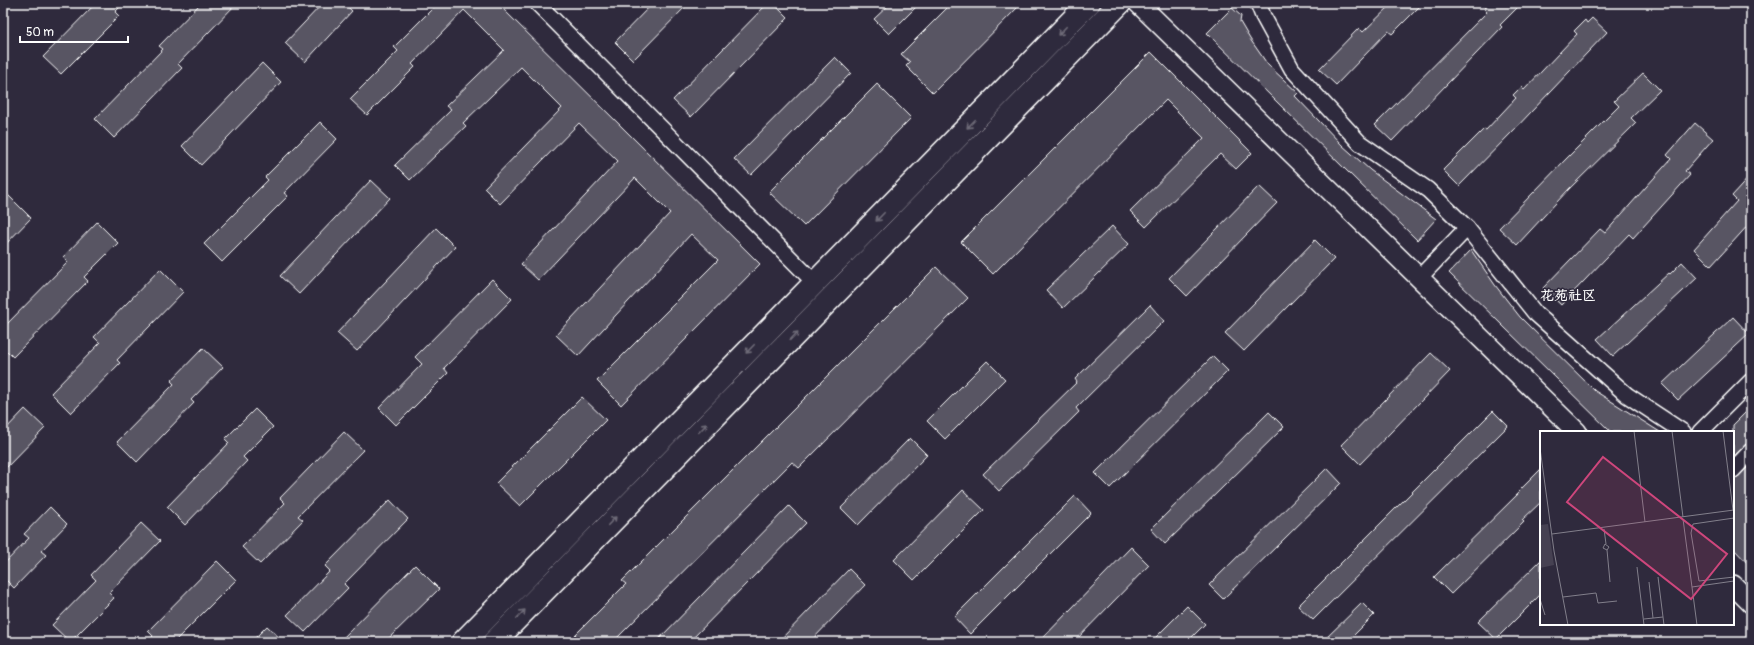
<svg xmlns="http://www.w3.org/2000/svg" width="1754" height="645" font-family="Pangolin,'LXGW WenKai TC',sans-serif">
<rect width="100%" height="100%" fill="#2f2a3d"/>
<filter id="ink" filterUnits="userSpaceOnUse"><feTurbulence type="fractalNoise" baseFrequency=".025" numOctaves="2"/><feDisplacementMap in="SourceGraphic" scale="8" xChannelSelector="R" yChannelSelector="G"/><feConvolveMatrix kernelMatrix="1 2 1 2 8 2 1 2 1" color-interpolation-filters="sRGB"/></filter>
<g filter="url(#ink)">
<!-- building -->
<g fill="#595564" stroke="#fff">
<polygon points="96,3 124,3 115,12 119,16 61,74 43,57"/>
<polygon points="201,3 237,3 178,64 182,68 114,138 95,119 163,49 159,46"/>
<polygon points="323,3 344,3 352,11 305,62 285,43"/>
<polygon points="438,3 497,3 760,264 621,405 597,381 718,260 691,234 578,356 556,335 670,213 635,178 538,280 521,264 618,161 579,123 500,204 484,188 562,108 521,67 463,123 466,126 410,180 395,165 451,110 446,106 504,50 464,10 412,64 415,67 367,115 350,99 398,51 394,47"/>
<polygon points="653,3 689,3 633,60 615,42"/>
<polygon points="768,3 773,3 788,18 691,117 673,100"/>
<polygon points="891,3 920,3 889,34 874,19"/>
<polygon points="952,3 1022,3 933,93 906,66 910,62 901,54"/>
<polygon points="1393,3 1423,3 1392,34 1388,31 1336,85 1319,69 1359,28 1363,32"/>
<polygon points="1490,3 1522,3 1500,25 1502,27 1392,141 1375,125 1487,12 1484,9"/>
<polygon points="1232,8 1241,16 1240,22 1250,39 1268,65 1298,93 1295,96 1342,145 1370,170 1436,219 1417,240 1207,33"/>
<polygon points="1592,18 1607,32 1513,131 1459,186 1443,170 1484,129 1486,130 1516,98 1513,95 1521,87 1524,90 1577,34 1574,31 1585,20 1587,23"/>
<polygon points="1151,52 1252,153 1236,169 1220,154 1146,227 1130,211 1204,138 1166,100 993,274 961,242"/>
<polygon points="835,57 851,73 751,175 734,159"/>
<polygon points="262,63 281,82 201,165 182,146"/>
<polygon points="1643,73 1660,90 1631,118 1636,123 1569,189 1517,245 1499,228 1566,159 1619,106 1614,101"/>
<polygon points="877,84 911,118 804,226 769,192"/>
<polygon points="320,122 337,139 284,193 288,196 222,262 204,244 268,180 265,177"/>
<polygon points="1695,123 1713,139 1685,171 1690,175 1633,238 1629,234 1561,305 1543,288 1600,229 1605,233 1671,159 1667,155"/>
<polygon points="1751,175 1751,222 1711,266 1694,249 1737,201 1732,196"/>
<polygon points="371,180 390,198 299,294 280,276"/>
<polygon points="1259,186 1277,203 1187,296 1169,278"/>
<polygon points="3,190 31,218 3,247"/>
<polygon points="97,222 118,243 84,277 88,281 13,357 3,347 3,328 68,262 63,257"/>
<polygon points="1112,226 1129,244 1063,308 1046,290"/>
<polygon points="436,228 455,247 357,351 337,333"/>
<polygon points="1315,240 1334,259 1244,351 1225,333"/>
<polygon points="1471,250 1495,285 1520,317 1595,391 1660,432 1611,432 1449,273"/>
<polygon points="1682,262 1697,278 1613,356 1597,339 1669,273 1670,274"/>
<polygon points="936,267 968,298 799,468 792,462 613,642 568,642 626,584 622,581"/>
<polygon points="160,269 183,292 117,360 120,363 71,413 51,393 100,343 94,337"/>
<polygon points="492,279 512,299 444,368 448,373 396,425 379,408 422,364 415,357"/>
<polygon points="1150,305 1164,321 1076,408 1079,412 999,491 983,474 1077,382 1075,379"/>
<polygon points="1733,317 1749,334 1678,400 1662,384"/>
<polygon points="203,348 223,367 191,400 194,403 137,462 117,442 174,384 171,381"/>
<polygon points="1431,353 1450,371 1360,464 1341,445"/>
<polygon points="1213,356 1228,371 1110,488 1095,473"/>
<polygon points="987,361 1005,379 945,439 927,421"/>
<polygon points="582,397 606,420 520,506 496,483"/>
<polygon points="1751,407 1751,442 1745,445 1733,457 1733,425"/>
<polygon points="25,409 45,428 3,471 3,432"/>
<polygon points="255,409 273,427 243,457 247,461 185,525 167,507 229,443 225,439"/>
<polygon points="1493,411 1508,426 1313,620 1298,606"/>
<polygon points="1269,412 1284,427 1165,544 1151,529"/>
<polygon points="344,432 363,450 298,516 303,520 260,564 242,547 285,503 280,498"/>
<polygon points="910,438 927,455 858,525 841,508"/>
<polygon points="1751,464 1751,567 1733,548 1733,479 1739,476"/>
<polygon points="1327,468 1341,483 1223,599 1209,585"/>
<polygon points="1541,469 1541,502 1522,520 1524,522 1451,594 1434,577 1519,493 1518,492"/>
<polygon points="963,490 984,510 914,580 894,560"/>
<polygon points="1075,496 1091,513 970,634 954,617"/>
<polygon points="390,500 408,519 344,584 348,588 305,632 287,615 330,571 325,566"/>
<polygon points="789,506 806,523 689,642 656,642"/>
<polygon points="50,507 67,524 41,551 46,555 14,588 3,577 3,565 29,538 24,534"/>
<polygon points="141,523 160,541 109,593 114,598 70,642 52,625 96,580 91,575"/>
<polygon points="1131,547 1149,565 1074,642 1039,642"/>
<polygon points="1541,560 1541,594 1496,639 1478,622"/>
<polygon points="217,561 236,580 174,642 148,642 153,636 148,631"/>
<polygon points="415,565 439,589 385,642 339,642"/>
<polygon points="849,569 865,585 810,642 778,642"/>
<polygon points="1362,603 1374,615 1347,642 1322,642"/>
<polygon points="1187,606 1205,624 1187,642 1151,642"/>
<polygon points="267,626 284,642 251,642"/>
</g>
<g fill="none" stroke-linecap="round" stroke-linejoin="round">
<defs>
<g id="minor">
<polyline points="537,3 815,283"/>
<polyline points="1258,3 1263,16 1292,69 1360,143 1428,190 1467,228 1535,313 1627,395 1683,432"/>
<polyline points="1419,278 1467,228"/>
<polyline points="1700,432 1751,381"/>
<polyline points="1733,470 1751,451"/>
</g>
<g id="tertiary">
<polyline points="1138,3 1577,432"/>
<polyline points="1733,585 1751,603"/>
</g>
<g id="secondary">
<polyline points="463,642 1089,3"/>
<polyline points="494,642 1120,3"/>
</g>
</defs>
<!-- minor casing -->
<use href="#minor" stroke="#fff" stroke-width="18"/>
<!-- tertiary casing -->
<use href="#tertiary" stroke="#fff" stroke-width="22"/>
<!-- secondary casing -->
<use href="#secondary" stroke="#fff" stroke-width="25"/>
<!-- minor -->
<use href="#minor" stroke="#2f2a3d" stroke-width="15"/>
<!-- tertiary -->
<use href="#tertiary" stroke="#2f2a3d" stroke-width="19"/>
<!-- secondary -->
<use href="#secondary" stroke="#2f2a3d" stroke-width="22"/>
</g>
<!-- one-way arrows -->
<defs><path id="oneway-shaft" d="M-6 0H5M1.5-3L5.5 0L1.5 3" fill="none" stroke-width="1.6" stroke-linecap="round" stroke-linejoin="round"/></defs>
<g stroke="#6d6a77">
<use href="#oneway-shaft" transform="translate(1062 31) rotate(134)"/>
<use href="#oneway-shaft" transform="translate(971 124) rotate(134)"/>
<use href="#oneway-shaft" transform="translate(880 217) rotate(134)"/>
<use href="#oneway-shaft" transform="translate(794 336) rotate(-46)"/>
<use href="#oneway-shaft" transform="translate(750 349) rotate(134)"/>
<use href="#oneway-shaft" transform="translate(703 428) rotate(-46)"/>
<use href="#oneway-shaft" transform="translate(612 521) rotate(-46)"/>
<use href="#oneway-shaft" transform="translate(521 614) rotate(-46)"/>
</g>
</g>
<g text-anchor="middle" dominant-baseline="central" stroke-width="3" stroke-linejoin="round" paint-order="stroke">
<!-- quarter labels -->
<g font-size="14" font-weight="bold" fill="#fff" stroke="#2f2a3d">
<text x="1568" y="295">花苑社区</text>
</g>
</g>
<!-- overview -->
<g transform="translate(1540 431)">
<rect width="194" height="194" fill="#2f2a3d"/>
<path d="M 8,93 L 14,134 L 0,137 L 0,94 Z" fill="#464152"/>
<path fill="none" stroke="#827f8b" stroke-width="1" d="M 94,0 L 105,91M 132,0 L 143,86M 183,0 L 193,79M 0,17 L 14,120 L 28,194M 194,87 L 153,93 L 151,102 L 159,150 L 194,146M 143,88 L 157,194M 64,98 L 66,113M 12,103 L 194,79M 67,119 L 63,117 L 65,113 L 69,116 L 67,119 L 70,151M 97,136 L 104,194M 118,146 L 124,194M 109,151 L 113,187M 152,156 L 194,150M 23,166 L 56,162 L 58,172 L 77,170M 0,168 L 5,184M 104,188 L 123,186"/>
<path fill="#ce467c" fill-opacity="0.15" stroke="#ce467c" stroke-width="2" d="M 63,26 L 187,123 L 151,168 L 27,71 Z"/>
<rect width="194" height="194" fill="none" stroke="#fff" stroke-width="2"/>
</g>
<!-- margin -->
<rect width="1754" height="645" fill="none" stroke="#2f2a3d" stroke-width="16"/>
<rect x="8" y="8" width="1738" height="629" fill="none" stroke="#fff" stroke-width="1.5" filter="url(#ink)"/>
<!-- scale -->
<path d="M20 36v6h108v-6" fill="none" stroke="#ffffff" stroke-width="2"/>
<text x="26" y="36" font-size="12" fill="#ffffff" stroke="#2f2a3d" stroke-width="3" paint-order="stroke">50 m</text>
</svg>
